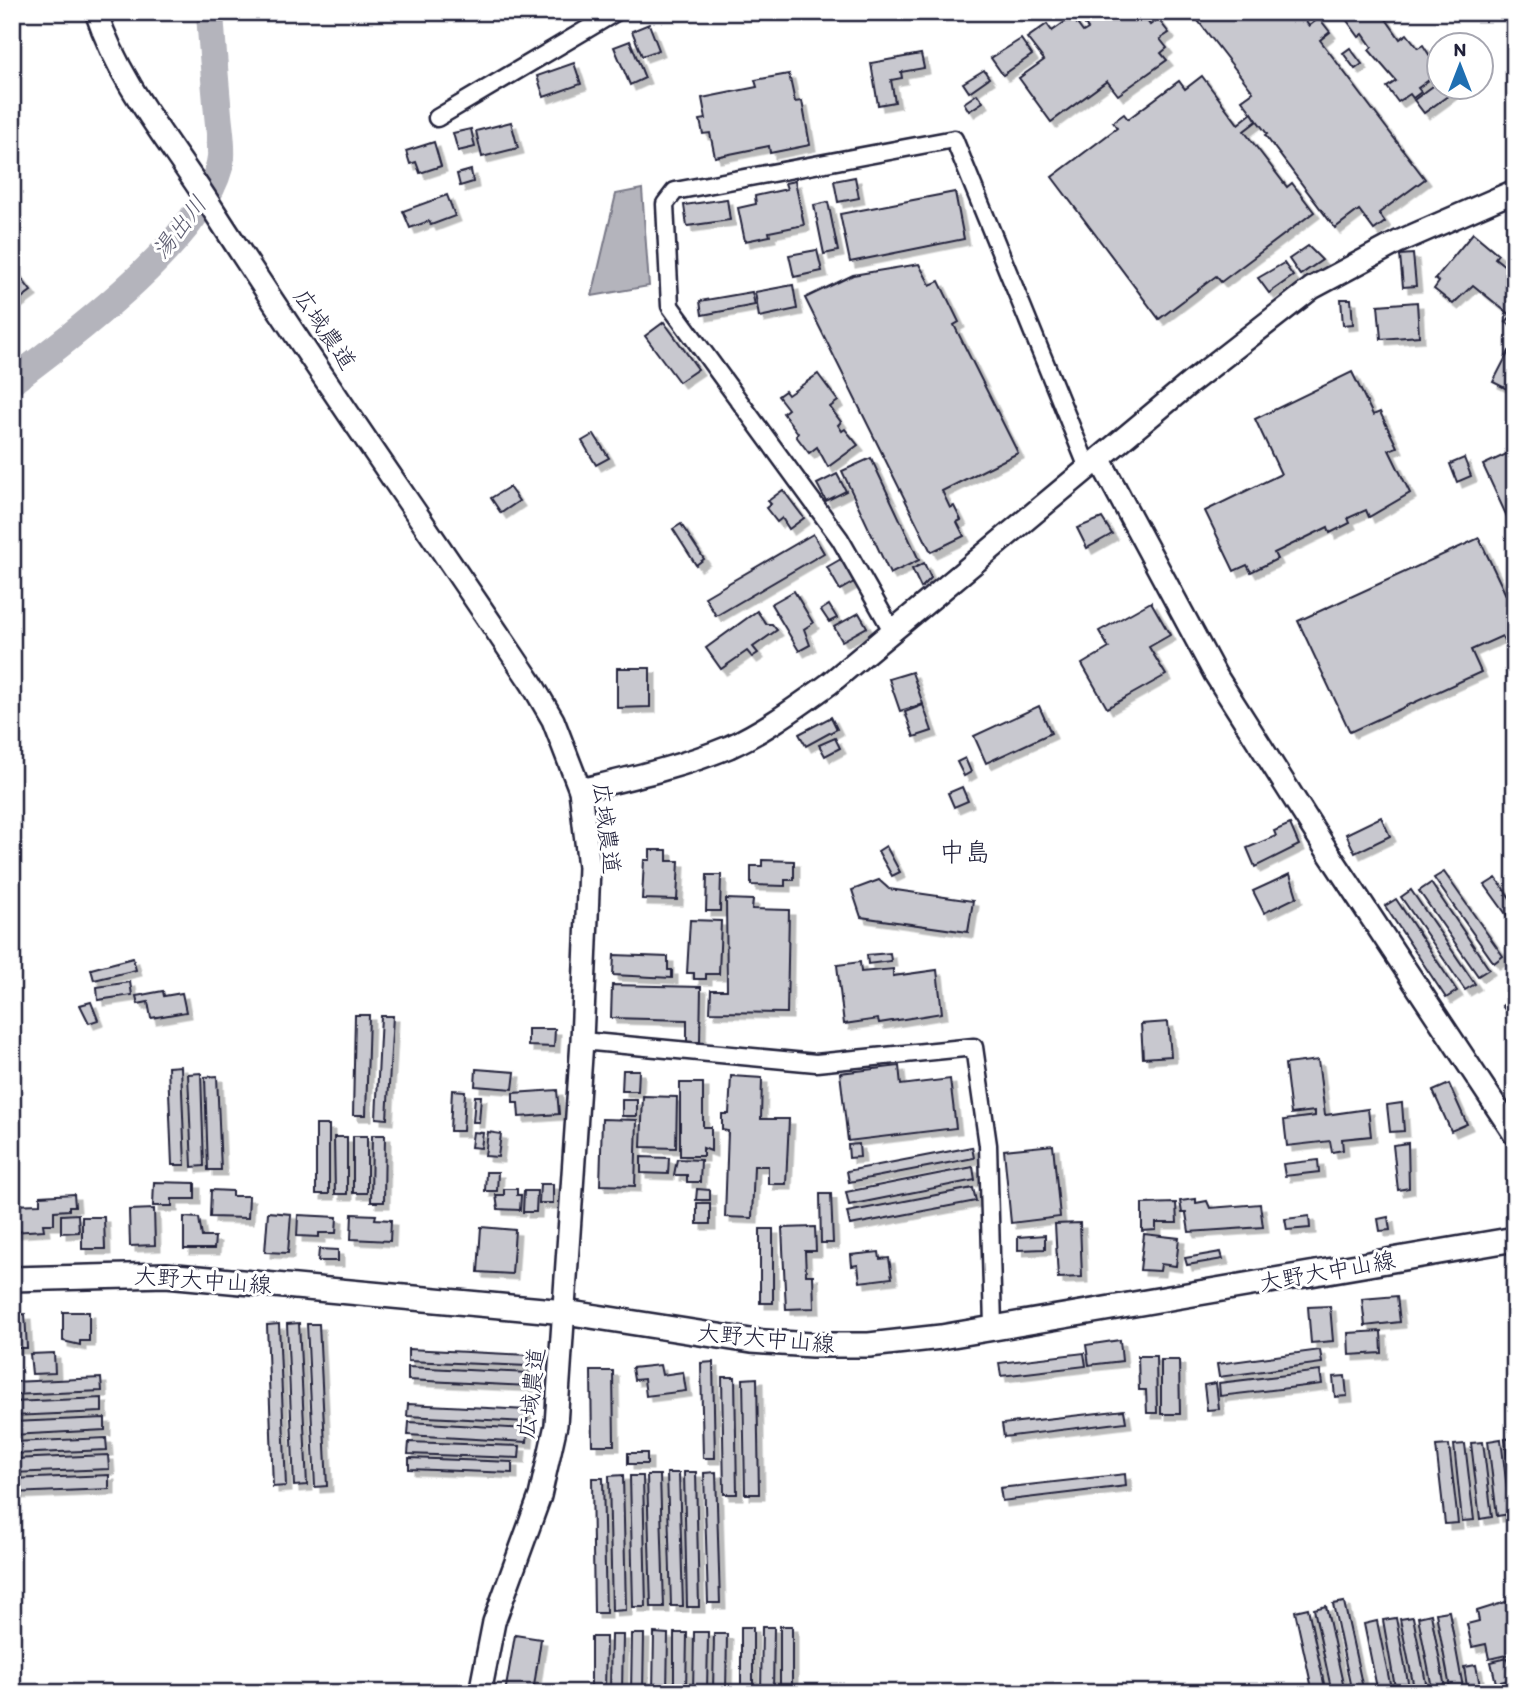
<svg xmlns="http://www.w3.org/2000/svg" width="1527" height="1705" font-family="Itim,'Klee One',sans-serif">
<defs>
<filter id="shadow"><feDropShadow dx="5.5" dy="5.5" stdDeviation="0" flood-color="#0004"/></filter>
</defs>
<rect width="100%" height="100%" fill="#fff"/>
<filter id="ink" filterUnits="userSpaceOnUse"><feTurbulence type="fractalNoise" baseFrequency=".0143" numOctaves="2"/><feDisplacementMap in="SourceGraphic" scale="14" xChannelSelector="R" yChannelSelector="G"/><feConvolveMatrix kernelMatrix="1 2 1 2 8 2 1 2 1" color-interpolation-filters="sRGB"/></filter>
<g filter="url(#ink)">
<!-- water -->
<polygon fill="#b4b4bc" stroke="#7a7a88" stroke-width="2" points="642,189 649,286 592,296 616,194"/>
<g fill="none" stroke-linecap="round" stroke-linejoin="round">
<!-- river -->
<path stroke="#b4b4bc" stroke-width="28" d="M 12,381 C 71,337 212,232 221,157 C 222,143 219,127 218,114 C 215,80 212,46 210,12"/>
</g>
<!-- building -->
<g fill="#c8c8cf" stroke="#22223b" stroke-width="2" filter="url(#shadow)">
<polygon points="1110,12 1117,19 1127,12 1141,12 1150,25 1158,19 1169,33 1160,39 1167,48 1161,53 1167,60 1118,95 1107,81 1051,122 1019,78 1044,60 1027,38 1047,24 1052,31 1072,17 1083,32 1088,29 1083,22 1094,14 1099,20"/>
<polygon points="1299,12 1309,26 1319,18 1330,32 1320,40 1425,179 1379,213 1385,222 1374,230 1359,210 1335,228 1265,135 1267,134 1242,100 1253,92 1192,13"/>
<polygon points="1347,12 1381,12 1400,39 1407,34 1418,48 1423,45 1440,72 1418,88 1421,92 1413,98 1410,94 1398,102 1387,87 1396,81 1369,50 1372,47 1363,34 1359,37 1343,15"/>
<polygon points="649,24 659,50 642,56 632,31"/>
<polygon points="1021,39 1032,55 1003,75 991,58"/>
<polygon points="630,41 645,78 630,85 614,47"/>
<polygon points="1350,48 1362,64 1355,69 1343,53"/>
<polygon points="921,54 924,68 901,72 902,78 891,80 895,102 878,105 871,63"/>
<polygon points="574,63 581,84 544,97 537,76"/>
<polygon points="984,70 989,78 969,92 963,83"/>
<polygon points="789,74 795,102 802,101 810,145 770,153 769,146 715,157 710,133 703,134 700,120 706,119 702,98 757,87 755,80"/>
<polygon points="1202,76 1238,124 1252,113 1257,121 1244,131 1287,187 1292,183 1314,212 1221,282 1216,276 1159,319 1052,177 1117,128 1113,122 1124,114 1128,119 1179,81 1185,89"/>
<polygon points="1440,81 1440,88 1456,90 1424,113 1414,100"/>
<polygon points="977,94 983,102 969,111 964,103"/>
<polygon points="511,122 518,148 482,157 476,131"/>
<polygon points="471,129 475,147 458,151 453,133"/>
<polygon points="434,142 441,166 420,173 416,162 410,164 406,151"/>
<polygon points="471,170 473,182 460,186 457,174"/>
<polygon points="855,177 859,198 838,202 834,181"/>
<polygon points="795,181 804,225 769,232 770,236 745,241 738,208 756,204 755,196 787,189 785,183"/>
<polygon points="955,192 964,239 850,262 840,214"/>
<polygon points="447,195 455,216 431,225 429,221 410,228 403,211"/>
<polygon points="727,199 730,220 687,226 684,205"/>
<polygon points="828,202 838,251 824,254 814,205"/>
<polygon points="1473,233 1498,254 1495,258 1515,274 1515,321 1511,326 1506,322 1511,316 1473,285 1453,304 1434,289 1439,282 1435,279"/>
<polygon points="1308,246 1322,260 1300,275 1289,259"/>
<polygon points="817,250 822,271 794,277 789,255"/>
<polygon points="1413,254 1416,286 1403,287 1400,255"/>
<polygon points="1284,263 1293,276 1269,293 1258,278"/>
<polygon points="919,264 930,285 939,281 959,322 954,325 1018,453 942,491 950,508 954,506 961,520 957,522 964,536 931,552 805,298 853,275"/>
<polygon points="12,266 31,291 12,305"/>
<polygon points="793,285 797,309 759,317 755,292"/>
<polygon points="752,292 755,305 702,315 700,301"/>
<polygon points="1341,299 1351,299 1353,324 1343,325"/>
<polygon points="1417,302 1419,336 1381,339 1378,305"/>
<polygon points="664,322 698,369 679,382 645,336"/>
<polygon points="1509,351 1515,354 1515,393 1493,382"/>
<polygon points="1352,372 1373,415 1380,412 1397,447 1389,450 1410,493 1369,517 1366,510 1348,518 1350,523 1330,533 1328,527 1274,553 1277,559 1251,572 1247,565 1234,571 1205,511 1281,474 1255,419"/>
<polygon points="818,374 838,401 830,407 841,422 838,425 842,431 845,429 858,445 828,467 817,447 809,453 796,436 798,433 783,413 788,409 778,396 785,391 788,395"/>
<polygon points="594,434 609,458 596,465 582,441"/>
<polygon points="1515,450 1515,534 1483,465"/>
<polygon points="871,458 919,560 890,574 842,471"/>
<polygon points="1464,458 1471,476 1457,482 1450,464"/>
<polygon points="837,474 846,491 826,501 817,484"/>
<polygon points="509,487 519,501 501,513 491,498"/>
<polygon points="783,490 804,518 789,529 782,518 777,522 766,508 771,504 768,501"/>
<polygon points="1102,518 1112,534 1087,548 1077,528"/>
<polygon points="681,524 704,559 696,565 673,529"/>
<polygon points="813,534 824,553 716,616 705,597"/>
<polygon points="1479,538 1515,614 1515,637 1505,642 1502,636 1471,650 1481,672 1350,732 1298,621"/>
<polygon points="841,559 854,582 840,590 827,567"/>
<polygon points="924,563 931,578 921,588 912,569"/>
<polygon points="794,591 813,623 804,629 810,645 799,651 771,604"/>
<polygon points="1151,602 1170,635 1149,647 1166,675 1107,708 1082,664 1109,648 1099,631"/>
<polygon points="829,605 837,618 829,622 821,610"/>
<polygon points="757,611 766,624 772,624 777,630 753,647 758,653 752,657 747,651 721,669 706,648"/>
<polygon points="859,613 867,627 842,641 834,627"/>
<polygon points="617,668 650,668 650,707 617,708"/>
<polygon points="912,672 923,704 900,711 889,679"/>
<polygon points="923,705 932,731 914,737 905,712"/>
<polygon points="1039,706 1051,733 986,763 974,736"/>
<polygon points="831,717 837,729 806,746 799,734"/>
<polygon points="835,738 840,748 825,756 819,745"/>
<polygon points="965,758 971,772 964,776 957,762"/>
<polygon points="962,787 968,801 954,807 948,793"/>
<polygon points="1381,817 1390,836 1355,853 1346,834"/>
<polygon points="1290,824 1299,845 1255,867 1247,848 1276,836 1274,831"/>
<polygon points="886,846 900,872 892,876 878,851"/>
<polygon points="650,850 667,850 667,861 679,861 677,900 642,899 644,860 650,860"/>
<polygon points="762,860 794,861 794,880 785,880 785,886 751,885 751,866 762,866"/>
<polygon points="1444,872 1503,956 1494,963 1434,878"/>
<polygon points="1290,874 1297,897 1264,913 1253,891"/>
<polygon points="707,875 721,875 720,911 706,911"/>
<polygon points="1496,878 1515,905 1515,919 1511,921 1485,885"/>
<polygon points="879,880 889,889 973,901 968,932 861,917 852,890"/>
<polygon points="1431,883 1489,969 1478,976 1419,891"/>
<polygon points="1411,890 1475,984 1465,990 1401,897"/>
<polygon points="726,899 753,900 752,909 789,910 787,1013 710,1012 711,990 727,990"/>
<polygon points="1396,899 1457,991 1446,998 1385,906"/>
<polygon points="690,920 721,921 719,974 706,974 706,979 694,979 694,973 687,973"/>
<polygon points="890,953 891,961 868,964 867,955"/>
<polygon points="614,955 668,957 668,970 672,970 672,978 613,975"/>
<polygon points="133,958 136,970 94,980 91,969"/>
<polygon points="860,962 861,972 893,969 893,976 937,970 942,1013 879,1023 878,1019 844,1024 837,965"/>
<polygon points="130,982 132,995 98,1000 97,987"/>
<polygon points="612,985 701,987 700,1042 687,1042 687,1020 611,1018"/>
<polygon points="163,991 164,996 182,993 186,1012 151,1018 148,1002 138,1004 136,996"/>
<polygon points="1515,996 1515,1019 1513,1020 1502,1006"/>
<polygon points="91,1002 98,1020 89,1023 80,1005"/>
<polygon points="355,1015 369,1015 366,1115 353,1115"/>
<polygon points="381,1016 393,1016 387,1119 376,1118"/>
<polygon points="1168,1022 1171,1056 1143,1058 1141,1024"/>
<polygon points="528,1029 555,1029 554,1047 528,1046"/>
<polygon points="1318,1060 1325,1115 1368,1109 1371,1136 1342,1139 1343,1150 1332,1152 1330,1141 1287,1146 1284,1120 1315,1116 1315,1111 1291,1114 1285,1064"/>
<polygon points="181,1066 185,1165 172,1165 168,1067"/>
<polygon points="899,1066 901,1085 950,1079 956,1128 848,1141 840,1073"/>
<polygon points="476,1069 515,1072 513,1089 475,1086"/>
<polygon points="623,1070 639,1070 638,1091 622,1091"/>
<polygon points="201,1073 204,1166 192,1167 188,1074"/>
<polygon points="217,1076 221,1170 208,1170 205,1077"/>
<polygon points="731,1076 762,1078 761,1119 789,1119 786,1184 768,1184 768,1166 754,1166 752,1218 725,1217 728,1131 722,1130 722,1114 729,1114"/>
<polygon points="680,1083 703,1083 703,1127 711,1127 711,1151 703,1148 703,1156 680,1156"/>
<polygon points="1449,1084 1467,1124 1451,1131 1433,1091"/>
<polygon points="452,1090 465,1091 463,1131 450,1131"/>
<polygon points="557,1090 559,1114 519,1117 518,1103 513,1103 513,1093"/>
<polygon points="475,1096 481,1096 479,1122 473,1122"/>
<polygon points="643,1096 677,1097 676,1148 641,1147"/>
<rect x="622" y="1100" width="15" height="16"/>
<polygon points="1402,1103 1404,1131 1390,1132 1387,1105"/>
<polygon points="602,1119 637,1120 635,1186 600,1185"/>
<rect x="316" y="1125" width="13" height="69"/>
<polygon points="473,1132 483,1133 481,1148 471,1147"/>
<polygon points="488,1132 501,1134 498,1157 485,1156"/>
<polygon points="372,1135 385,1135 384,1202 371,1202"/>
<rect x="353" y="1136" width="14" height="57"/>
<polygon points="334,1137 347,1137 347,1194 335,1194"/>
<polygon points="1408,1143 1409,1188 1398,1190 1393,1145"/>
<polygon points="859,1144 860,1157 849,1158 848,1145"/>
<polygon points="1053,1145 1060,1217 1011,1223 1004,1150"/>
<polygon points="972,1147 974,1158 849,1182 847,1171"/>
<polygon points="641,1157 669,1158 668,1174 641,1173"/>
<polygon points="677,1159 701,1160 700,1182 687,1182 687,1175 674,1175"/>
<polygon points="1318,1160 1319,1172 1285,1176 1283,1164"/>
<polygon points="973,1167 975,1180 849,1205 846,1192"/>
<polygon points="486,1172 498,1172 497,1191 485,1191"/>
<polygon points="154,1182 195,1183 195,1199 172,1199 172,1206 153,1206"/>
<polygon points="540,1184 553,1184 553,1203 539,1203"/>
<polygon points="973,1188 976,1201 850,1225 847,1212"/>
<polygon points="504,1189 517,1189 517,1195 521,1195 520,1210 498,1209 496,1195 504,1195"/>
<polygon points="697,1189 710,1190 710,1200 696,1200"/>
<polygon points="211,1190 232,1191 232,1196 249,1196 248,1218 210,1217"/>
<polygon points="524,1191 537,1191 536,1212 523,1212"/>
<polygon points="74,1194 75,1206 69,1206 69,1210 54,1211 54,1224 43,1224 44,1230 12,1232 12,1205 40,1204 40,1196"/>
<polygon points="820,1194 831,1194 833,1243 821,1243"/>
<polygon points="1196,1199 1196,1203 1207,1201 1210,1208 1260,1204 1263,1227 1189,1232 1186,1213 1182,1213 1180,1201"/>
<rect x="697" y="1203" width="13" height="21"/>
<polygon points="1176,1203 1177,1223 1156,1223 1156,1230 1142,1231 1142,1204"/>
<polygon points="154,1209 155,1245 130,1246 129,1210"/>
<polygon points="268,1212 291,1214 288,1253 265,1252"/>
<polygon points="78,1214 79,1232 61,1233 61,1215"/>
<polygon points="352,1214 376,1215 375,1219 391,1220 390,1241 351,1239"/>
<polygon points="298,1215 337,1217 336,1233 319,1233 319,1237 297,1236"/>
<polygon points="1309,1216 1310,1228 1287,1230 1285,1219"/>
<polygon points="82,1217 104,1217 105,1249 82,1249"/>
<polygon points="184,1217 199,1218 202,1237 215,1237 214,1249 184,1249"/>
<polygon points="1388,1217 1390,1230 1380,1231 1378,1219"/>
<polygon points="1080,1223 1082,1277 1058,1278 1055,1224"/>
<polygon points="481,1227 515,1230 512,1274 478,1272"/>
<polygon points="815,1227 816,1251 805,1251 806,1275 813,1275 814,1308 786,1309 782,1228"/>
<rect x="760" y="1229" width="13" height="74"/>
<polygon points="1144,1234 1179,1238 1176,1266 1161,1264 1160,1271 1140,1270"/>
<polygon points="1045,1235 1045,1249 1018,1250 1018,1237"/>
<polygon points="319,1249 338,1250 338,1261 318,1261"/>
<polygon points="879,1252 880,1259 889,1258 892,1278 860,1282 858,1265 852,1266 851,1255"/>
<polygon points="1221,1252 1223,1259 1187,1265 1185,1258"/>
<polygon points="1397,1296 1400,1322 1365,1326 1362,1299"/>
<polygon points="1330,1306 1333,1341 1311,1343 1308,1307"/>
<polygon points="63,1312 89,1312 89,1341 80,1341 80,1345 63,1341"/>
<polygon points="25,1314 27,1348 12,1348 12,1315"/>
<polygon points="299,1323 307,1485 294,1486 287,1324"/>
<polygon points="279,1324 286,1486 273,1487 267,1325"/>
<polygon points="307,1324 319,1324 327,1486 315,1487"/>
<polygon points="1381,1331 1382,1353 1349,1355 1348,1333"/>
<polygon points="1120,1340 1122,1361 1089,1365 1086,1345"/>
<polygon points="408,1349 529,1355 528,1366 408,1361"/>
<polygon points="1320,1350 1322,1363 1219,1377 1217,1364"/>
<polygon points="54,1353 55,1373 32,1374 30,1354"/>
<polygon points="1084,1353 1086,1366 1001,1376 999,1363"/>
<polygon points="1138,1356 1156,1356 1157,1413 1147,1413 1146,1390 1139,1390"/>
<polygon points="1161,1360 1179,1360 1180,1414 1161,1414"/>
<polygon points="713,1362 715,1458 703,1458 701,1363"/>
<polygon points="660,1365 662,1375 683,1372 686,1391 646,1396 644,1379 634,1380 632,1368"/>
<polygon points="408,1367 530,1373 529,1386 408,1380"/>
<polygon points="591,1371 613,1371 614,1445 592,1445"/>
<polygon points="1320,1371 1322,1384 1220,1396 1219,1383"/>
<polygon points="1345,1376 1347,1396 1335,1397 1333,1377"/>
<polygon points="722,1377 735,1377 737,1494 724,1494"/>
<polygon points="101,1378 102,1391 12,1395 12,1382"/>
<polygon points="757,1378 759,1494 745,1494 743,1379"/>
<polygon points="1216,1383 1219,1409 1207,1410 1204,1385"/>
<polygon points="102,1398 102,1412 12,1416 12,1402"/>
<polygon points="408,1404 528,1410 527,1422 407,1416"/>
<polygon points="1124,1410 1126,1422 1004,1437 1002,1424"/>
<polygon points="105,1418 105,1430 12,1435 12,1422"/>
<polygon points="409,1422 528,1429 527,1442 408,1435"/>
<polygon points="106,1438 107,1450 12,1454 12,1442"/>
<polygon points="1515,1438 1515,1515 1505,1439"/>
<polygon points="1501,1439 1510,1514 1497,1516 1488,1441"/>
<polygon points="409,1442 520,1446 519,1458 408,1454"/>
<polygon points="1483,1442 1492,1517 1480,1519 1471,1443"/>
<polygon points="1465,1444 1474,1520 1462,1521 1454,1445"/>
<polygon points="1449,1445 1458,1523 1445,1524 1436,1446"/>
<rect x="628" y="1453" width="19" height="11"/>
<polygon points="108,1455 109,1469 12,1473 12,1459"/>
<polygon points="409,1458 512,1462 512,1473 409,1469"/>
<polygon points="684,1472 696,1472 699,1607 687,1607"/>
<polygon points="716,1472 720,1603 708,1603 704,1473"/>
<polygon points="667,1473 679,1473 683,1606 671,1606"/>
<polygon points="1125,1474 1126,1486 1002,1501 1000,1488"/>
<polygon points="109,1475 109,1489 12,1493 12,1479"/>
<polygon points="623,1475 626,1610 612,1611 609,1476"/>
<polygon points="647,1475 660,1475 664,1607 651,1607"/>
<polygon points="630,1476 643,1476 646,1607 633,1607"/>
<polygon points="592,1478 603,1478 606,1613 594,1613"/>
<polygon points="1515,1599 1515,1610 1510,1611 1515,1653 1489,1659 1486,1644 1472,1647 1467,1624 1479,1621 1477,1611"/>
<polygon points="1344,1602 1364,1693 1352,1693 1333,1604"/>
<polygon points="1326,1606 1345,1693 1332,1693 1314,1609"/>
<polygon points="1308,1608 1326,1693 1313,1693 1295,1611"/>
<polygon points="1449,1611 1464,1693 1451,1693 1436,1613"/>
<polygon points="1431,1614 1446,1693 1433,1693 1418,1617"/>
<polygon points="1413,1617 1428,1693 1415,1693 1400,1619"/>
<polygon points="1396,1618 1410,1693 1396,1693 1383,1620"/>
<polygon points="1377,1621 1392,1693 1378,1693 1364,1624"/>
<rect x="780" y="1626" width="12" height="67"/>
<rect x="741" y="1627" width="12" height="66"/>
<polygon points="762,1627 774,1627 773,1693 761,1693"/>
<polygon points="694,1632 708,1632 707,1693 693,1693"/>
<polygon points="654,1633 668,1634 667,1693 653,1693"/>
<polygon points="674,1633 687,1633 686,1693 674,1693"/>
<polygon points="632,1634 644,1634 643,1693 631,1693"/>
<polygon points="714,1634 727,1634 726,1693 713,1693"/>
<polygon points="515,1635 541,1639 533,1693 505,1693"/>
<polygon points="611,1635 623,1635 622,1693 610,1693"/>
<polygon points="591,1637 606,1637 605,1693 591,1693"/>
<polygon points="1508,1658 1513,1679 1496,1683 1491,1662"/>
<polygon points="1476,1665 1481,1691 1468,1693 1464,1667"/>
</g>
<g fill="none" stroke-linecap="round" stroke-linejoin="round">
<defs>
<g id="minor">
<polyline points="437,118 616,12"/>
<polyline points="893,632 840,539 670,306 665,204 675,191 954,139 1088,468"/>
<polyline points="582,1041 816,1063 974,1047 988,1145 993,1326"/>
</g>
<g id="tertiary">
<path d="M 96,12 C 121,87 171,143 212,208 C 315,369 426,525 532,684 L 553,720 L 580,790 L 589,867 L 582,1041 L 556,1425 L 540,1496 L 494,1622 L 480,1693"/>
<polyline points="1100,460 1215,674 1326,849 1515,1135"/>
<path d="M 580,790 C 630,778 681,767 729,747 C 765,731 798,706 829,684 L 1190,383 L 1312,288 L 1398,242 L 1515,191"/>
</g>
<polyline id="secondary" points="12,1279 166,1275 565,1312 751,1341 812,1345 869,1345 941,1337 1515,1239"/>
</defs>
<!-- minor casing -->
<use href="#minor" stroke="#22223b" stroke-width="21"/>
<!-- tertiary casing -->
<use href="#tertiary" stroke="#22223b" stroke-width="26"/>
<!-- secondary casing -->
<use href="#secondary" stroke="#22223b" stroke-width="28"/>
<!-- minor -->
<use href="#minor" stroke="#fff" stroke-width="16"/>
<!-- tertiary -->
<use href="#tertiary" stroke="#fff" stroke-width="21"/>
<!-- secondary -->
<use href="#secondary" stroke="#fff" stroke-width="23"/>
</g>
</g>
<g text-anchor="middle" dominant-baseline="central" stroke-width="6" stroke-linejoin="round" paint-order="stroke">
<!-- street labels -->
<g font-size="23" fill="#22223b" stroke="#fff">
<text transform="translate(325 329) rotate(56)">広域農道</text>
<text transform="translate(607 828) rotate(83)">広域農道</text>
<text transform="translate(1327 1271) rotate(-10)">大野大中山線</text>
<text transform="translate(203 1280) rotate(4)">大野大中山線</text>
<text transform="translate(766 1338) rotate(5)">大野大中山線</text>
<text transform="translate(531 1393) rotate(-83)">広域農道</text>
</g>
<!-- water labels -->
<g font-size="24" font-style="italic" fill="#5c5c6f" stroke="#fff">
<text transform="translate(179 227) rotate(-52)">湯出川</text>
</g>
<!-- quarter labels -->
<g font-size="26" fill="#22223b" stroke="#fff">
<text x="965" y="852">中島</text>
</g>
</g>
<!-- margin -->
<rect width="1527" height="1705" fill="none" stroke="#fff" stroke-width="42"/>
<rect x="21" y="21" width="1485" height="1663" fill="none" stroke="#22223b" stroke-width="2.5" filter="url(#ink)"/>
<!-- north arrow -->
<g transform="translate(1460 66)"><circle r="33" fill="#ffffff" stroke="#a7a7b1" stroke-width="2"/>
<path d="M0-5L12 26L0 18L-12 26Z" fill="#1f6fb2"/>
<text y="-10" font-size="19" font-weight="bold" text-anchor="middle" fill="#22223b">N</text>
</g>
</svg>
